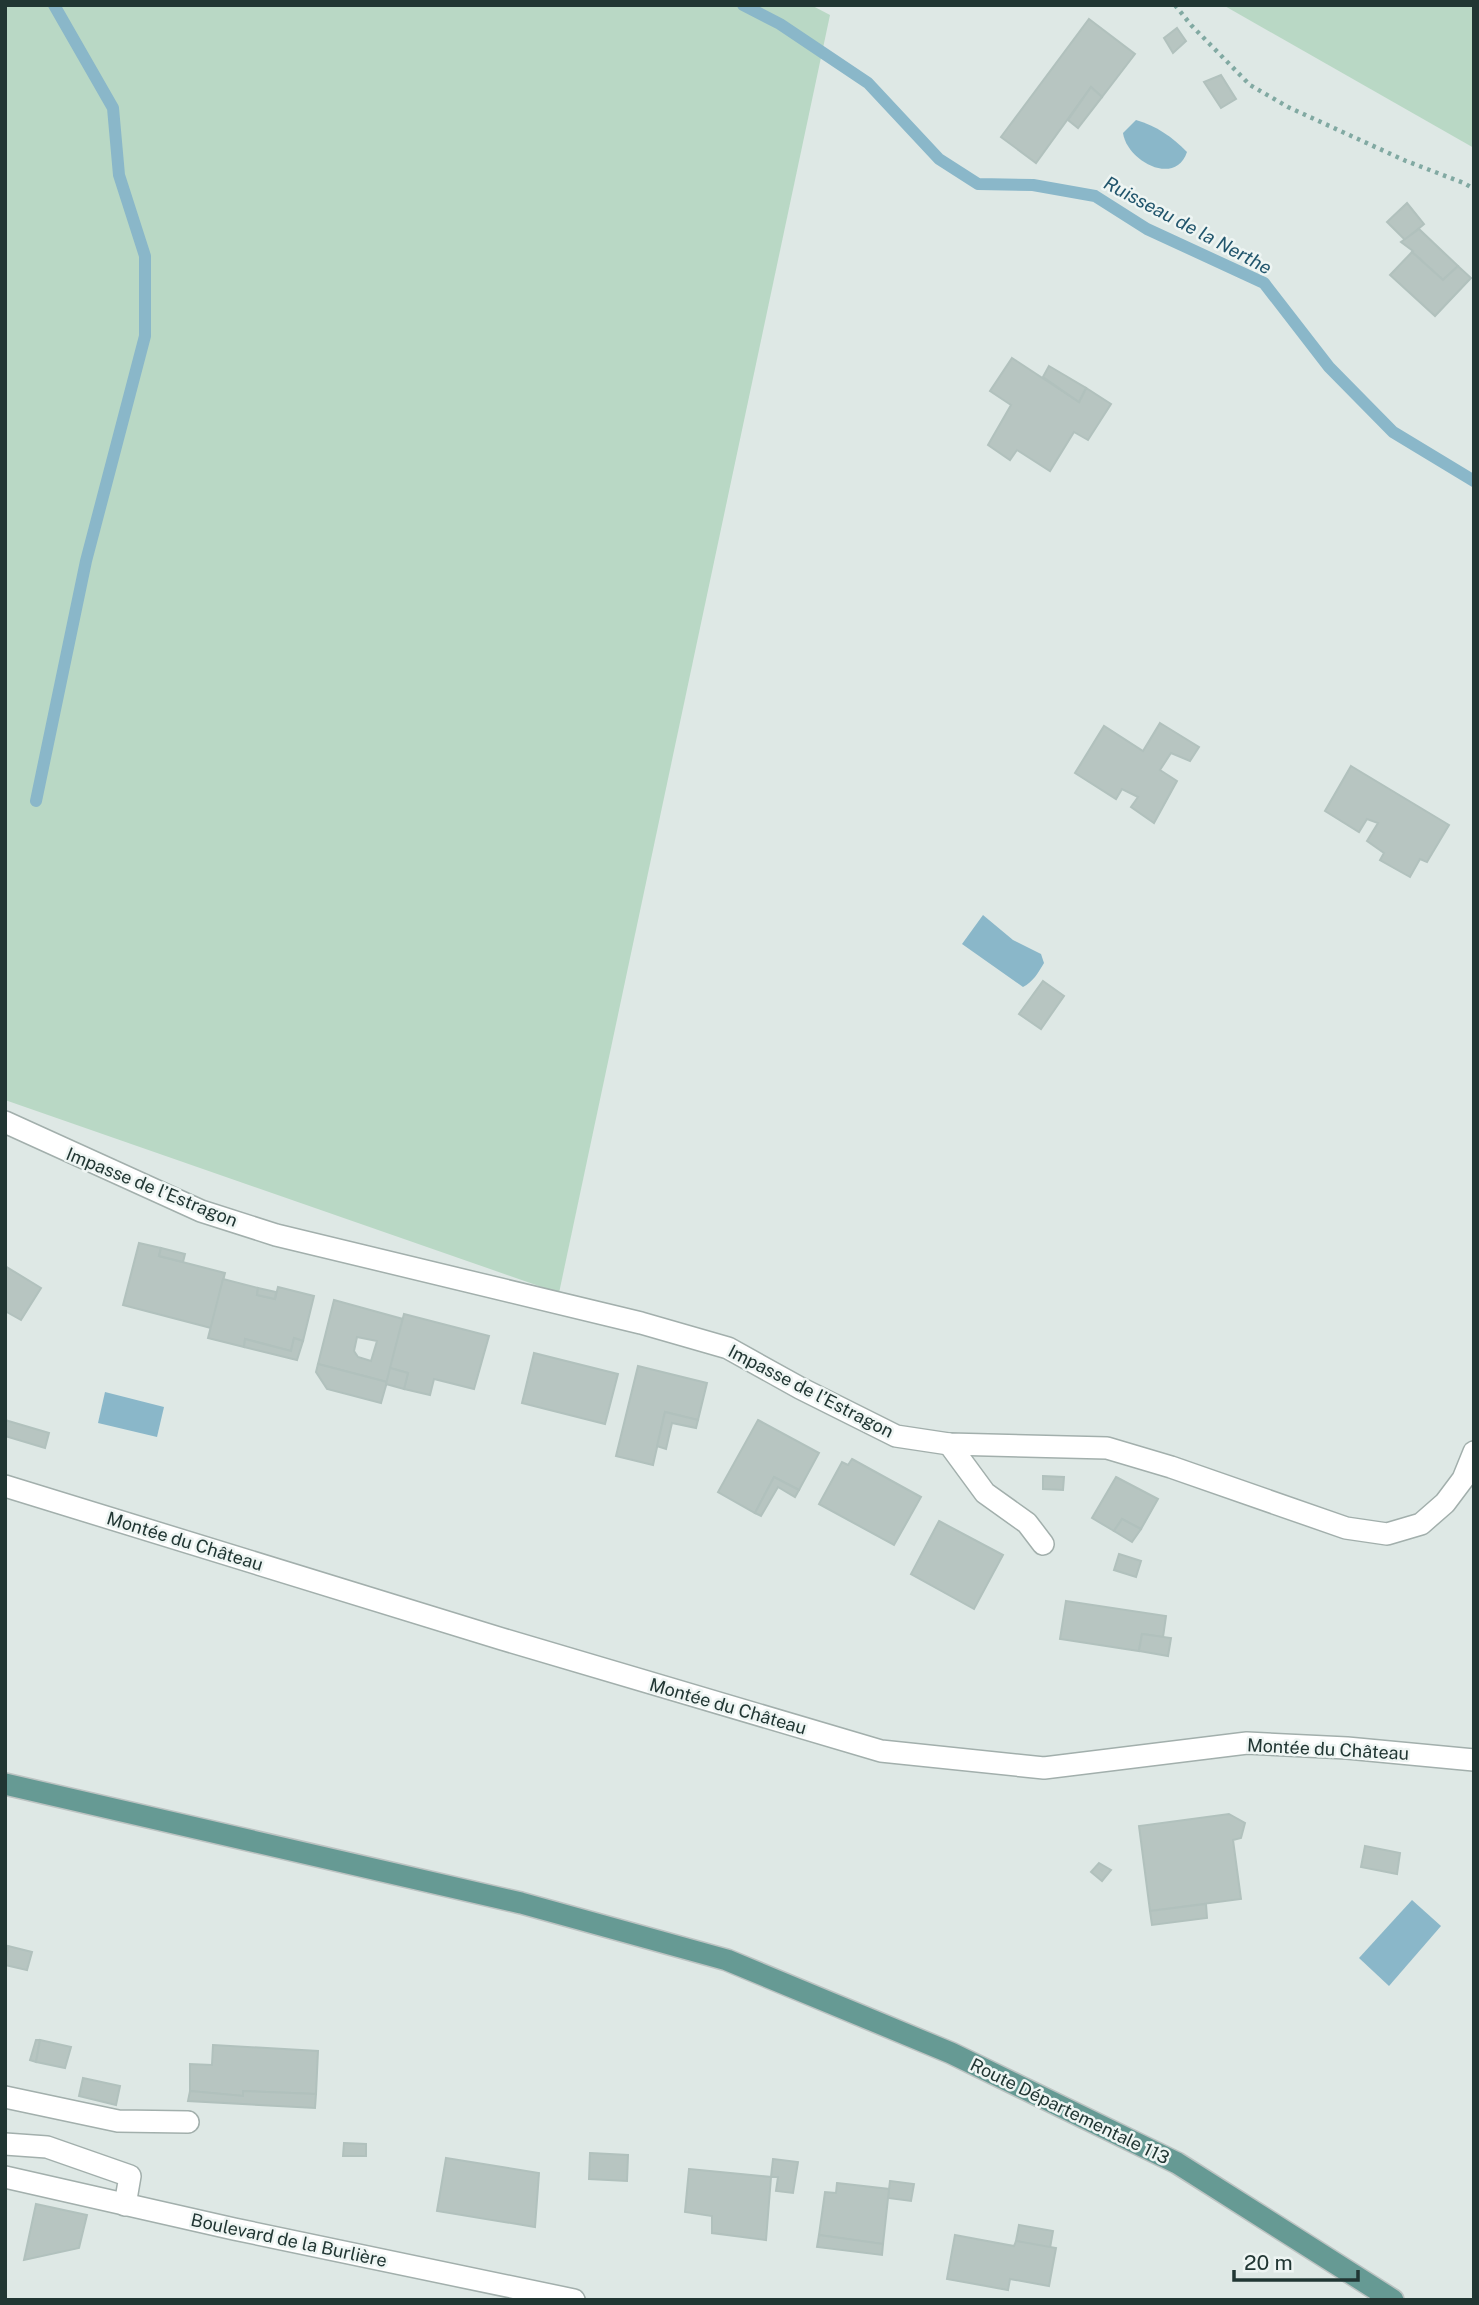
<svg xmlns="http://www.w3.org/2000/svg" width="1479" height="2305" font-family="'Public Sans',sans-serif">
<rect width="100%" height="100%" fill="#dee8e5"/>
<!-- green -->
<g fill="#b9d8c5">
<polygon points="5,5 811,5 830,15 559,1293 5,1100"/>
<polygon points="1223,5 1474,5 1474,148"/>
</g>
<!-- water -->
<g fill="#8ab7c9">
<path d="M 1136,120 C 1157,126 1172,137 1187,152 C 1175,187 1127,161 1123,133 Z"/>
<path d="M 983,915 L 1013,940 L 1041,954 L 1044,963 C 1038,973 1033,982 1023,987 L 962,944 Z"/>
<polygon points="105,1392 164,1407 157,1437 98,1423"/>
<polygon points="1412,1900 1441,1926 1389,1986 1359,1958"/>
</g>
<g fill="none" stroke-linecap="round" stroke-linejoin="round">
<!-- stream -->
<g stroke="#8ab7c9" stroke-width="12">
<polyline points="743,5 780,24 868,83 939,159 978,184 1033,185 1095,196 1147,229 1264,283 1329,367 1393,432 1474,481"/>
<polyline points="36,801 86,561 145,336 145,256 119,175 113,108 54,5"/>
</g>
</g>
<!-- building -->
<g fill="#b7c5c1" stroke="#b1c1bd" stroke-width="2" fill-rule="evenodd">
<polygon points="1089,19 1135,54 1102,97 1091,87 1036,163 1001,137"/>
<polygon points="1177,28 1186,41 1173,53 1164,38"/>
<polygon points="1221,75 1236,99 1221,108 1204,82"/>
<polygon points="1091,87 1102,97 1078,128 1068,120"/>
<polygon points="1407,203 1424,224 1405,240 1387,222"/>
<polygon points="1419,229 1458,266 1443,280 1412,252 1413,251 1401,242"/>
<polygon points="1412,252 1443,280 1458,266 1471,278 1435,316 1390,275"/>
<polygon points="1012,358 1079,402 1086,388 1111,404 1088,440 1074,432 1050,471 1017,450 1010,460 988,445 1011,405 990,391"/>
<polygon points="1049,366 1086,388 1079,402 1043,377"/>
<polygon points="1160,723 1199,747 1190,761 1171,753 1160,770 1177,781 1154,823 1131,807 1138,797 1122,789 1116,799 1075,773 1104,726 1143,751"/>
<polygon points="1351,766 1449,825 1427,862 1420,859 1410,877 1380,860 1384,853 1367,841 1378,823 1367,819 1359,832 1325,811"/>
<polygon points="1043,981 1064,996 1041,1029 1019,1014"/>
<polygon points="139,1243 161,1248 159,1256 225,1273 211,1328 123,1305"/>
<polygon points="161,1248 185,1254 183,1262 159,1256"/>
<polygon points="5,1266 41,1288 21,1320 5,1311"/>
<polygon points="223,1279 258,1288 257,1295 275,1299 278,1287 314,1296 303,1341 294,1338 291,1351 245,1339 244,1347 208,1338"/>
<polygon points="258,1288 276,1292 275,1299 257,1295"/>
<path d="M 334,1300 L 403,1319 L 387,1382 L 318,1364 ZM 357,1337 L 377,1341 L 371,1361 L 358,1357 L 354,1351 Z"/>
<polygon points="404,1314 489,1336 474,1389 434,1379 430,1395 404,1389 408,1373 390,1368"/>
<polygon points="294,1338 303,1341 297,1360 244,1347 245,1339 291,1351"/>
<polygon points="534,1353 618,1374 605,1424 522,1403"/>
<polygon points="318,1364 387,1382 381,1403 327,1389 316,1372"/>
<polygon points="638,1366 707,1383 698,1420 665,1412 653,1465 616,1456"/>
<polygon points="390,1368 408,1373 404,1389 386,1384"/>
<polygon points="665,1412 698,1420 696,1428 672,1423 666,1449 657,1446"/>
<polygon points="5,1420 49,1433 45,1448 5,1436"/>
<polygon points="758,1420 819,1453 799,1490 774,1477 755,1513 718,1492"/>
<polygon points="852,1459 921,1497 894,1545 819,1504 842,1462 848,1465"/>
<polygon points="1043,1476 1064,1477 1063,1490 1043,1489"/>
<polygon points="774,1477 799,1490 795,1497 778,1487 761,1516 755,1513"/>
<polygon points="1116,1477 1158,1499 1141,1529 1122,1519 1114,1531 1092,1518"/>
<polygon points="1122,1519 1141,1529 1132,1542 1114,1531"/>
<polygon points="939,1521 1003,1555 974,1609 911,1574"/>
<polygon points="1119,1554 1141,1561 1136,1577 1114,1570"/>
<polygon points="1066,1601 1166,1616 1163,1637 1142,1634 1139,1651 1060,1639"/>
<polygon points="1142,1634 1171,1638 1168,1656 1139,1651"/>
<polygon points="1229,1814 1245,1823 1241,1838 1233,1840 1241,1899 1150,1911 1139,1826"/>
<polygon points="1365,1846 1400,1853 1397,1874 1361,1867"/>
<polygon points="1099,1863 1111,1870 1102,1881 1091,1872"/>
<polygon points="1206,1904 1207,1918 1152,1925 1150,1911"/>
<polygon points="8,1946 32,1952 27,1970 5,1965"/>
<polygon points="36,2040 40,2040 36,2062 30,2060"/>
<polygon points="40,2040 71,2047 65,2068 36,2062"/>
<polygon points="213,2045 318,2051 316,2094 243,2091 243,2096 190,2091 190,2064 212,2065"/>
<polygon points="83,2078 120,2086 116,2105 79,2096"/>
<polygon points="190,2091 243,2096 243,2091 316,2094 315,2108 188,2101"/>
<polygon points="344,2143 366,2144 366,2156 343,2156"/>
<polygon points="590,2153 628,2155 627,2181 589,2179"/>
<polygon points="446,2158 539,2173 535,2227 437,2211"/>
<polygon points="773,2159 798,2162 793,2193 776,2191 778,2177 771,2177"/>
<polygon points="689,2169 771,2177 766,2240 712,2233 712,2216 685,2212"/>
<polygon points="890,2181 914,2184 911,2201 888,2198"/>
<polygon points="837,2183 889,2189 883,2244 819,2235 825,2192 836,2193"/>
<polygon points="36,2204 87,2215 79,2248 24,2260"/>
<polygon points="1019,2225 1053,2231 1050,2248 1016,2241"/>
<polygon points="819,2235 883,2244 882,2255 817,2247"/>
<polygon points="955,2235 1014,2246 1016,2241 1056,2248 1049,2286 1010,2279 1008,2290 947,2279"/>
</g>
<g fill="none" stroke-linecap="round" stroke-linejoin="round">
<defs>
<g id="minor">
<polyline points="5,1122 201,1211 276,1235 641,1323 728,1348 800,1388 896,1436 949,1444 1107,1448 1171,1467 1346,1528 1387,1534 1421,1524 1445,1503 1463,1479 1474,1452"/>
<polyline points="949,1444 985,1493 1027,1523 1043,1544"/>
<polyline points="5,1486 502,1639 881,1751 1044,1768 1247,1743 1347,1748 1474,1760"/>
<polyline points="5,2097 118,2121 188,2122"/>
<polyline points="5,2144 47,2147 130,2176 125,2205"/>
<polyline points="5,2177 234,2229 574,2300"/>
</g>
<polyline id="major" points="5,1784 521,1903 727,1960 951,2053 1177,2163 1393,2300"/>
</defs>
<!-- minor casing -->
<use href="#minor" stroke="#a2afac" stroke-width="24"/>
<!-- major casing -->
<use href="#major" stroke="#bcc3c2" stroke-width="24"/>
<!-- path -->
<polyline stroke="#81a9a2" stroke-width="4.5" stroke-dasharray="3.5 5" stroke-linecap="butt" points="1175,5 1191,25 1250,85 1288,107 1406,161 1464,183 1474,189"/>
<!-- minor -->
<use href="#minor" stroke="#fff" stroke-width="21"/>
<!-- major -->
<use href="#major" stroke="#669a94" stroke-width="21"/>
</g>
<g text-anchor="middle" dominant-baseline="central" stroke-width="5" stroke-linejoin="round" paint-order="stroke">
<!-- street labels -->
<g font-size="18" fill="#213633" stroke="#eef5f3">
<text transform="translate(152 1187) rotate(22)">Impasse de l’Estragon</text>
<text transform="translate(811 1391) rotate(27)">Impasse de l’Estragon</text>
<text transform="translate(185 1541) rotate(17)">Montée du Château</text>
<text transform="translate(728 1706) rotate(16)">Montée du Château</text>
<text transform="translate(1328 1749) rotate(3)">Montée du Château</text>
<text transform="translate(1070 2111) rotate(26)">Route Départementale 113</text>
<text transform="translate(289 2240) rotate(12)">Boulevard de la Burlière</text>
</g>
<!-- water labels -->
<g font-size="19" font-style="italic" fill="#21556c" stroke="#eef5f3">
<text transform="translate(1188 225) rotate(28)">Ruisseau de la Nerthe</text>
</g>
</g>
<!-- border -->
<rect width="1479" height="2305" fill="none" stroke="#213633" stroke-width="14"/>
<!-- scale -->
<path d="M1234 2270v10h124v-10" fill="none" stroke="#213633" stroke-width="3.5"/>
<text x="1244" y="2270" font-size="21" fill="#213633" stroke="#eef5f3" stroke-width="5" paint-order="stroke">20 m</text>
</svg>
